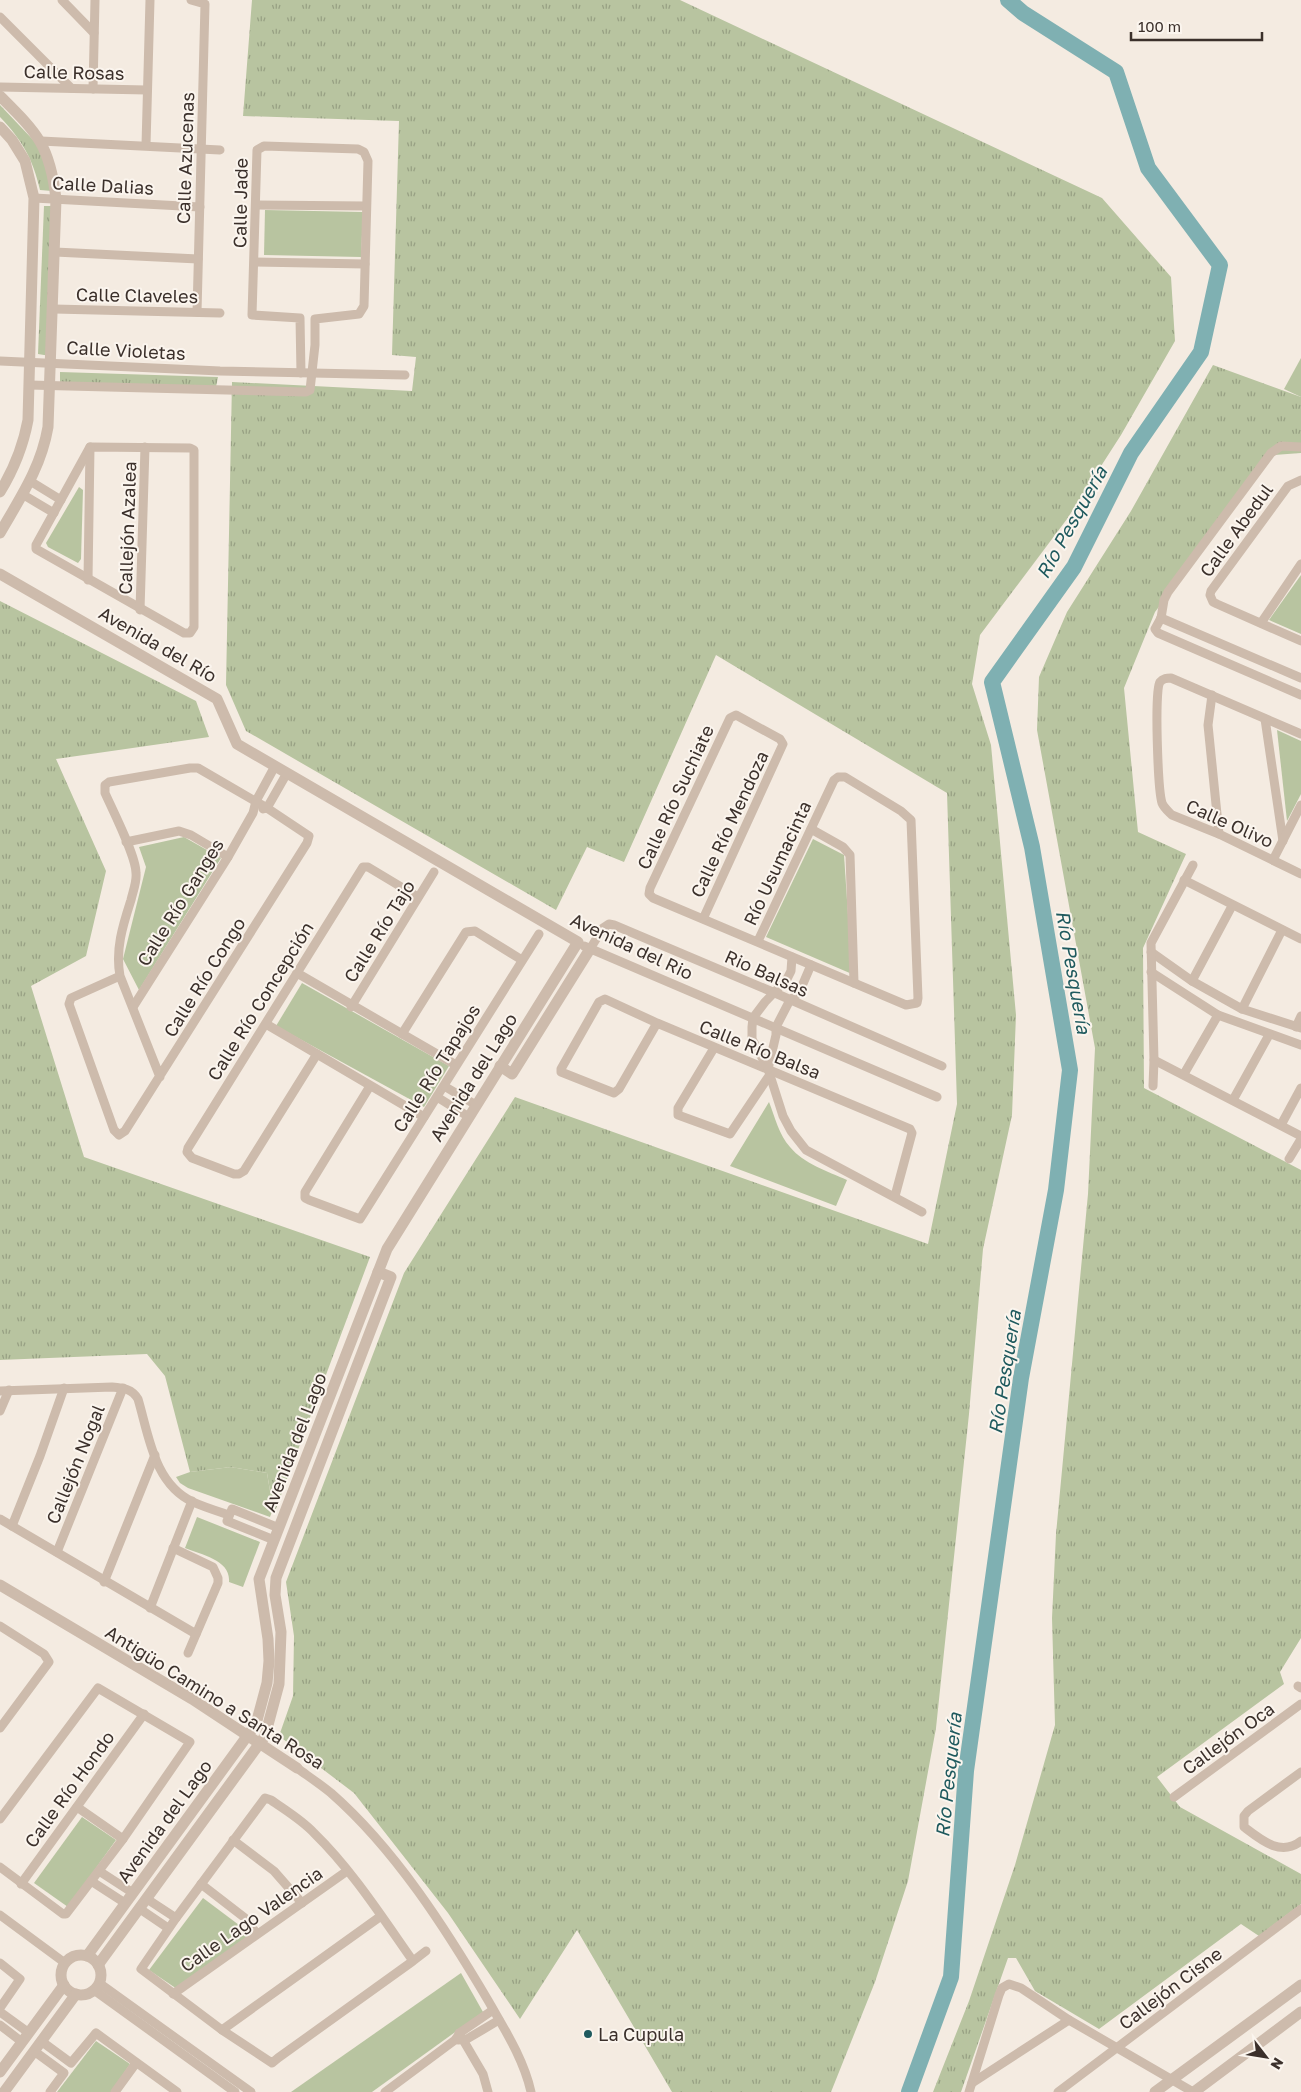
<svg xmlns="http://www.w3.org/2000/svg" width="1301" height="2092" font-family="'Golos Text',sans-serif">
<defs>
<pattern id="grass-tufts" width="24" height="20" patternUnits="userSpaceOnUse" patternTransform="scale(1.25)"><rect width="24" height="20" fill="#b8c4a0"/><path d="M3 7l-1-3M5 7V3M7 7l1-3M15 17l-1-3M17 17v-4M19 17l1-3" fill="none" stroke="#97a083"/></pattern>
</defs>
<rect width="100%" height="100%" fill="#f4ebe1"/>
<!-- grass -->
<g fill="url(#grass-tufts)">
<polygon points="252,0 680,0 1102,198 1171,277 1175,341 1121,435 1067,519 980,635 972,684 991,745 1016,1015 1012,1115 983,1249 969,1414 936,1728 908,1881 875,1982 831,2092 672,2092 577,1930 520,2019 448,1913 354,1793 279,1736 293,1696 294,1636 286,1582 404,1273 515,1097 928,1244 957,1104 947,793 716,655 624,862 587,847 556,910 246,731 226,685 232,382 412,391 416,357 392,355 399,121 243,116"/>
<path d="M 0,105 L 37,144 L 47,169 L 52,191 L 40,190 C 33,159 22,140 0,117 Z"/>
<polygon points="44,206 52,206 50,356 38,354"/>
<polygon points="1213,365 1301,397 1301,453 1274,455 1155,612 1124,688 1138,832 1186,854 1143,948 1144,1088 1301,1170 1301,1638 1280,1672 1284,1684 1157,1777 1180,1807 1301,1874 1301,1904 1259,1936 1241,1924 1099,2029 1035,1991 1016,1958 1008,1958 961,2092 933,2092 969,2001 1015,1865 1055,1725 1052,1618 1056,1534 1088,1194 1095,1048 1037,730 1039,677 1067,612 1131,511"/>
<polygon points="60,372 218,377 216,387 60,382"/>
<polygon points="0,601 196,701 209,737 56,759 106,871 86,956 31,986 84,1157 370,1257 274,1514 267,1473 231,1467 190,1472 165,1376 147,1354 0,1360"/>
</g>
<!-- green -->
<g fill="#b8c4a0">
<polygon points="265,210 363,212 361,257 264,255"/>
<polygon points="1301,358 1301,397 1284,389"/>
<polygon points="79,487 83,490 81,559 78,563 48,547 46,543"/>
<polygon points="1301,575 1301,634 1269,620"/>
<polygon points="1277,730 1301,741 1301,794 1287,821"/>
<polygon points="184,837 221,858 139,990 123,959 146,867 139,847"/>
<polygon points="813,839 844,855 852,974 766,937"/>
<polygon points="302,983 449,1066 424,1107 276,1026"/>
<path d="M 769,1102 C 775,1117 779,1135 790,1147 C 804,1164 827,1171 847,1180 L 836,1206 L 730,1166 Z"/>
<polygon points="231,1467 267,1473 273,1509 270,1517 188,1488 180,1483 176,1477 190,1472"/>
<path d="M 197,1517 L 260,1542 L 243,1587 L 229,1582 C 231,1560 202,1555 185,1548 Z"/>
<polygon points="82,1817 116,1840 68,1907 34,1883"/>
<polygon points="203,1898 251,1934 177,1989 149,1970"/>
<polygon points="461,1973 483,2012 372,2092 291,2092"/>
<polygon points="96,2041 130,2064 111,2092 57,2092"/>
</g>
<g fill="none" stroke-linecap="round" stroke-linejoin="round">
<!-- river -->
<polyline stroke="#7fb0b2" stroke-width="16" points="909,2092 951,1977 966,1771 1021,1378 1056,1190 1070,1070 1032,847 992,682 1074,567 1131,453 1201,352 1220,265 1148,168 1116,72 1023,13 1008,0"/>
<!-- minor -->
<g stroke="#cdbbac" stroke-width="9">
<polyline points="62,0 94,33"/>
<polyline points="191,0 205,4 197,312"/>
<polyline points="0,17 71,88"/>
<polyline points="0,87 147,90"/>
<polyline points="93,89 95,0"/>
<polyline points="41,141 220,150"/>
<polyline points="146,145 150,0"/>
<polyline points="34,198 200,207"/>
<polyline points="256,205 366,206"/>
<polyline points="55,252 198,259"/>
<polyline points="255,262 365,264"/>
<polyline points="54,309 220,313"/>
<polyline points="0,361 220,371 405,375"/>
<polyline points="29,385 306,392 310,390 315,345 315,319 359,314 364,306 368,161 364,152 358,149 264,146 257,150 252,315 300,318 301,373"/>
<polygon points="90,447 190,448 194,450 194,627 190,633 184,633 36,549 36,545"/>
<polyline points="1301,480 1288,486 1211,591 1210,595 1213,602 1217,604 1301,641"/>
<polyline points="30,481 61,500"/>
<polyline points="22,494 54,513"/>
<polyline points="88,580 90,447"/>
<polyline points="140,610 145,447"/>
<polyline points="1161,618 1164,600 1168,592 1271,453 1281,446 1301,447"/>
<polyline points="1161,618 1155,629 1158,633 1301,695"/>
<polyline points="1161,618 1301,678"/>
<polyline points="1261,623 1301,564"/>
<polyline points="1212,695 1208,725 1219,834"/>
<polyline points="1265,719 1283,841"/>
<path d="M 1301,734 L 1171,678 C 1167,678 1163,678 1160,682 C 1154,690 1158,790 1162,803 C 1164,808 1168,811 1172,815 L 1219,834 L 1301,874"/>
<polyline points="263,809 267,808 287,773"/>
<polyline points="811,829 843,847 850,855 854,983"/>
<polyline points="126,842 179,831 191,835 228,857"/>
<polyline points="1273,860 1301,805"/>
<polyline points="1184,880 1301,939"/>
<polyline points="703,919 783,744 780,739 736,715 730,718 650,888 649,894 653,898 906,1005 917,1003 918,998 911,820 901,811 845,777 838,777 834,780 758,941"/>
<polyline points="584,946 937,1097"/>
<polyline points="590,949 603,928 609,924 614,925 775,993 942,1066"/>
<polyline points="1151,952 1192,981 1242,1009 1301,1028"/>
<polyline points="792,957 791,971 787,979 765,1002 753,1018 752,1027 752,1039 768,1069 783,1116 791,1131 806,1150 922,1212"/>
<polyline points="1151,972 1218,1015 1301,1045"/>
<polyline points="297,973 456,1065"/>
<path d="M 120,976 L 71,998 L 69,1004 L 114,1130 L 119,1135 L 125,1131 L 307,843 L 309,836 L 267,808 L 198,768 L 190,768 L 109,782 L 105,785 L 105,793 C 113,811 136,856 136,873 C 137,882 133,891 131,900 C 123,925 115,949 120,976 L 160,1077"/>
<polyline points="1192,981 1232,906"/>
<polyline points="133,1007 228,857 253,813 256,801 275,766"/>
<polyline points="351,1007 434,872"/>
<polyline points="1242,1009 1282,930"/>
<polyline points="657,1023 619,1089 614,1093 561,1072 561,1069 599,1002 605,999 657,1023 910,1129 912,1133 895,1196"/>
<polyline points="266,1024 424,1117"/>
<polyline points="1296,1027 1301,1016"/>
<polyline points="402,1034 466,932 475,931 522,960"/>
<polyline points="714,1048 678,1108 678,1115 730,1134 769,1076"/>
<polyline points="317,1054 244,1171 239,1174 234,1174 192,1158 187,1152 188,1148 363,867 368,867 418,897"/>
<polyline points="1154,1060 1301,1136"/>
<polyline points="768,1069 776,1035 776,1027 790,1000 799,993 811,965"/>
<polyline points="1184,1074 1218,1015"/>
<polyline points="370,1086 305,1192 305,1198 309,1200 360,1219 539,934"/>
<polyline points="444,1086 476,1105"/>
<polyline points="1153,1086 1154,1060 1151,943 1193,865"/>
<polyline points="437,1097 469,1117"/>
<polyline points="1233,1100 1269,1035"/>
<polyline points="1281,1125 1301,1088"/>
<polyline points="1289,1159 1301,1139"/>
<path d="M 0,1391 L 112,1387 C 124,1388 132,1389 138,1399 C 149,1436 154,1484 193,1502 C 204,1507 217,1511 229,1515"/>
<polyline points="0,1411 9,1390"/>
<polyline points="0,1519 196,1634"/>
<polyline points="12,1526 40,1456 64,1388"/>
<polyline points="274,1540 227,1521 232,1509 279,1528"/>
<polyline points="173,1548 213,1567 218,1578 218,1583 188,1653"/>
<polyline points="57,1552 123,1388"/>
<polyline points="104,1582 155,1455"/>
<polyline points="150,1608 192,1501"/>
<polyline points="0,1626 44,1654 49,1662 0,1728"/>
<polyline points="1298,1686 1301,1688"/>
<path d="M 297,1768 C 308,1776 320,1784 331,1793 C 395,1849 446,1929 489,2002 C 505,2030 524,2060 531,2092"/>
<path d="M 1301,1772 L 1248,1811 L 1244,1816 L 1244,1827 C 1261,1840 1281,1857 1301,1841"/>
<polyline points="1174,1797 1301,1704"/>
<polyline points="77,1807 123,1839"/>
<polyline points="0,1819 98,1688 190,1742 123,1839 66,1914 63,1914 0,1867"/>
<polyline points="233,1840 274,1871 302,1903"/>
<polyline points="99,1871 133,1893"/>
<polyline points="91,1881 125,1903"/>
<polyline points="21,1884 144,1714"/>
<polyline points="201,1884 245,1918 257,1934"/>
<polyline points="147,1899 176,1918"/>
<polyline points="140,1909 168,1928"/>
<polyline points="0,1915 65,1963"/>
<path d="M 413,1961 C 382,1917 352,1870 314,1833 C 302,1820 285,1810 271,1800 L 265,1798 L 176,1918 L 141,1969 L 222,2030 L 272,2063 L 278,2058 L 413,1961 L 426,1951"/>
<polyline points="0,1963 20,1979 0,2008"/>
<polyline points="99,1983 251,2092"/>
<polyline points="94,1990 235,2092"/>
<polyline points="173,1994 347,1871"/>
<polyline points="0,2012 29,2033"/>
<polyline points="0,2025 22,2042"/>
<polyline points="222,2030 381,1916"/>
<polyline points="459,2033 483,2074 488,2092"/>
<polyline points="458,2040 467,2039 499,2020"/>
<polyline points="41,2041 71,2063 96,2033 177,2092"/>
<polyline points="34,2051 64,2073 50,2092"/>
<polyline points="972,2083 1069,2020"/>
<polyline points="115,2092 136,2063"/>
<polyline points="385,2092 455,2040 461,2032 493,2010"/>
<polyline points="969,2092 999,1995 1002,1988 1009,1984 1021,1988 1069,2020 1193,2092"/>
<polyline points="1058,2092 1301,1909"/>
</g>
<!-- tertiary -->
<g stroke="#cdbbac" stroke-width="11">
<path d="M 0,96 C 37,133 50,145 56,199 L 48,427 C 41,468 20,498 0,533"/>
<path d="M 0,127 L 12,140 L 25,161 L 34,198 L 28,420 C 23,447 14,469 0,492"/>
<polyline points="0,574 217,699 237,744 578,942 387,1249 259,1579 268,1639 269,1661 267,1683 256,1724 87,1956"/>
<polyline points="500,1066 512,1074 590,949"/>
<polyline points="0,1585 192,1699 297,1768"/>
<circle cx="81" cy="1975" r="20"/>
<polyline points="98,1965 265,1736 279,1684 281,1632 275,1595 276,1578 391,1277 378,1272"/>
<polyline points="0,2072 64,1985"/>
<polyline points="4,2092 76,1994"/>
<polyline points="1155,2092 1301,1985"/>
<polyline points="1194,2092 1301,2012"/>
</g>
</g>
<!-- markers -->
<circle fill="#1f5a5e" stroke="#fbf5ee" stroke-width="2" cx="588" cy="2034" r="5"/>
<g text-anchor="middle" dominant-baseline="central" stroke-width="4" stroke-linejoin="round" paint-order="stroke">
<!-- street labels -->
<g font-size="18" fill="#3b302b" stroke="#fbf5ee">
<text transform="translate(74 72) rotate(1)">Calle Rosas</text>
<text transform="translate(185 158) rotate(-88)">Calle Azucenas</text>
<text transform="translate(103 185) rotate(3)">Calle Dalias</text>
<text transform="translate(240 203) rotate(-89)">Calle Jade</text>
<text transform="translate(137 295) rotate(1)">Calle Claveles</text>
<text transform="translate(126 350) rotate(3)">Calle Violetas</text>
<text transform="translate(127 528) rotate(-88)">Callejón Azalea</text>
<text transform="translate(1236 530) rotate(-54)">Calle Abedul</text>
<text transform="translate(158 644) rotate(30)">Avenida del Río</text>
<text transform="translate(675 797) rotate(-65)">Calle Río Suchiate</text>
<text transform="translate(1230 823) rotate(24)">Calle Olivo</text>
<text transform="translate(729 824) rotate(-65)">Calle Río Mendoza</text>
<text transform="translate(777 863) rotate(-65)">Río Usumacinta</text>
<text transform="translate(180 902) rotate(-58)">Calle Río Ganges</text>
<text transform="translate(379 931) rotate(-58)">Calle Río Tajo</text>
<text transform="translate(632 946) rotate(25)">Avenida del Rio</text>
<text transform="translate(767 973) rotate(24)">Rio Balsas</text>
<text transform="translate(204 977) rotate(-58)">Calle Río Congo</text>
<text transform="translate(260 1001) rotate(-58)">Calle Río Concepción</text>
<text transform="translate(760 1049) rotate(22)">Calle Río Balsa</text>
<text transform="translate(436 1068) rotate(-58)">Calle Río Tapajos</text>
<text transform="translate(473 1077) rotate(-58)">Avenida del Lago</text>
<text transform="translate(294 1442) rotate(-69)">Avenida del Lago</text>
<text transform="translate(75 1464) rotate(-68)">Callejón Nogal</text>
<text transform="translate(215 1697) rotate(32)">Antigüo Camino a Santa Rosa</text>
<text transform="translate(1228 1738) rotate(-36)">Callejón Oca</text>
<text transform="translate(69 1789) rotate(-54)">Calle Río Hondo</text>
<text transform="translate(164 1821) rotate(-54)">Avenida del Lago</text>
<text transform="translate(251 1919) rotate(-35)">Calle Lago Valencia</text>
<text transform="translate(1170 1988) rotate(-37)">Callejón Cisne</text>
</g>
<!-- poi labels -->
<g font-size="18" fill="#3b302b" stroke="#fbf5ee" text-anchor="start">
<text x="598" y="2034">La Cupula</text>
</g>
<!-- water labels -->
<g font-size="19" font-style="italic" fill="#1f5a5e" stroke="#fbf5ee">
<text transform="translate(1071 522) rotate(-61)">Río Pesquería</text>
<text transform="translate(1074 972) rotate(80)">Río Pesquería</text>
<text transform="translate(1004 1372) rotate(-81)">Río Pesquería</text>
<text transform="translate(948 1775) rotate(-84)">Río Pesquería</text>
</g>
</g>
<!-- north arrow -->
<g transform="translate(1266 2057) rotate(121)" stroke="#fbf5ee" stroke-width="4" paint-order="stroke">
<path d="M0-4L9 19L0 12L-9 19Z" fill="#3b302b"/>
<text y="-8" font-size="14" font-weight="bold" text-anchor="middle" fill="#3b302b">N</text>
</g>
<!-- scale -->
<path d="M1131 32v8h131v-8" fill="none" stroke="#3b302b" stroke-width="2.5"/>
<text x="1138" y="32" font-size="15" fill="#3b302b" stroke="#fbf5ee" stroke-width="4" paint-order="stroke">100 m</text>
</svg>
